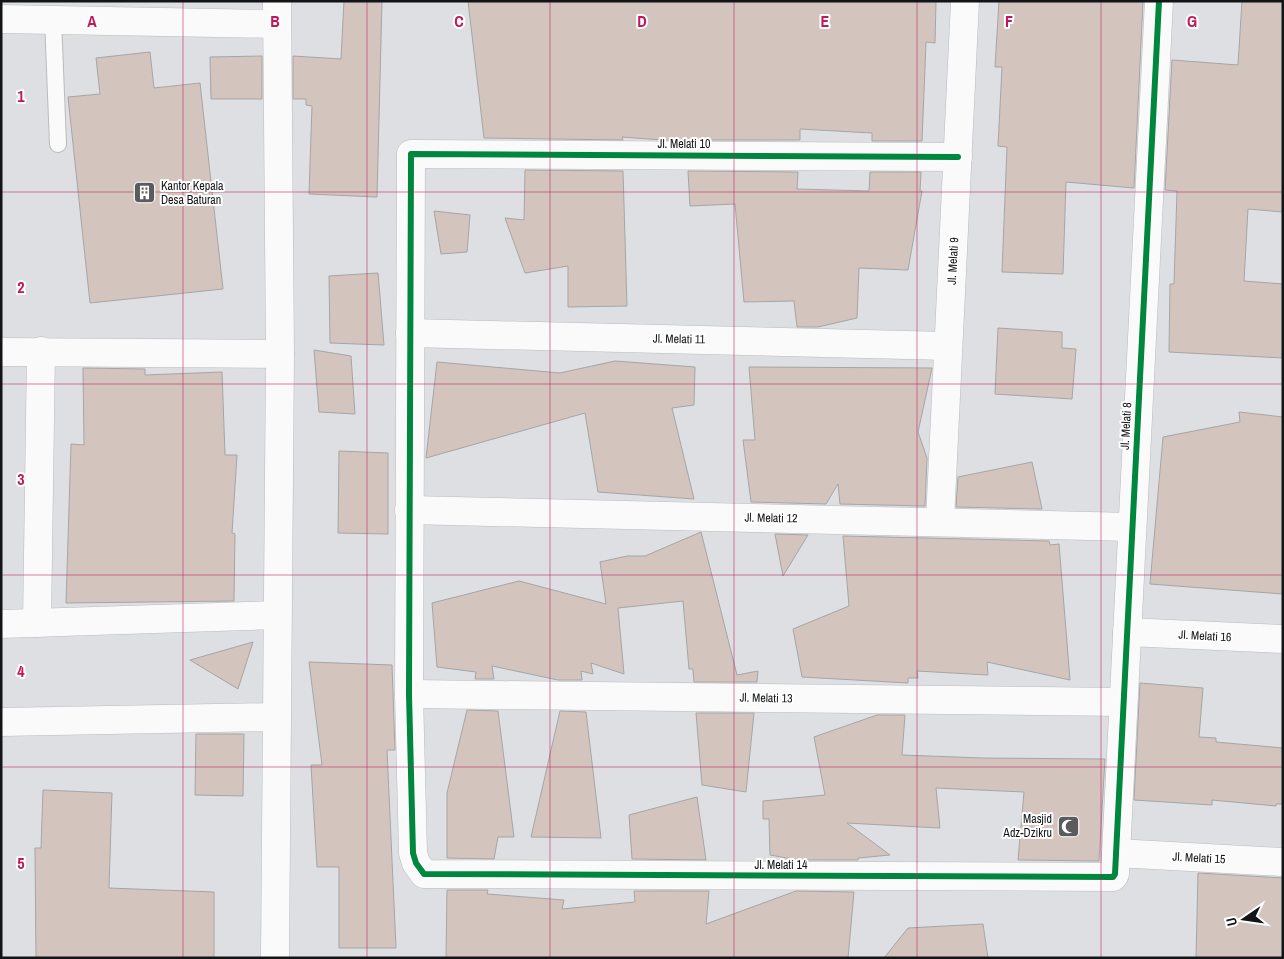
<svg xmlns="http://www.w3.org/2000/svg" width="1284" height="959" font-family="'Archivo Narrow',sans-serif">
<rect width="100%" height="100%" fill="#dddfe2"/>
<!-- building -->
<g fill="#d3c5be" stroke="#a6a5a6">
<polygon points="344,1 382,1 377,197 309,194 312,106 306,105 306,99 293,99 293,56 341,59"/>
<polygon points="468,1 936,1 935,43 926,42 922,141 872,141 872,133 800,129 800,140 662,140 622,137 623,140 484,138"/>
<polygon points="999,1 1143,1 1134,188 1066,182 1063,274 1002,272 1007,147 998,146 1002,67 995,67"/>
<polygon points="1242,1 1283,1 1283,212 1248,209 1244,281 1283,284 1283,358 1169,352 1170,284 1174,284 1177,191 1165,190 1172,60 1238,65"/>
<polygon points="150,52 154,88 200,83 223,289 90,303 68,97 100,94 96,58"/>
<polygon points="262,56 262,99 211,99 210,57"/>
<polygon points="525,170 623,171 627,306 568,307 568,266 525,273 505,218 524,220"/>
<polygon points="688,171 798,172 797,189 869,191 870,172 921,172 920,191 922,191 908,270 859,268 857,318 818,327 797,327 794,301 744,302 735,204 690,206"/>
<polygon points="434,211 470,215 467,252 441,254"/>
<polygon points="378,273 384,345 330,343 329,276"/>
<polygon points="998,328 1062,332 1062,348 1076,349 1072,399 995,394"/>
<polygon points="314,350 351,356 355,414 319,412"/>
<polygon points="615,361 695,367 694,405 672,408 694,499 598,492 585,413 426,458 437,362 560,373"/>
<polygon points="749,367 932,368 918,432 927,458 925,506 840,504 838,484 826,504 751,502 743,440 755,440"/>
<polygon points="83,368 145,369 145,375 222,372 225,455 237,455 232,533 235,534 234,601 66,603 71,444 84,445"/>
<polygon points="1239,412 1283,417 1283,594 1150,584 1163,437 1240,422"/>
<polygon points="339,451 388,453 388,534 338,533"/>
<polygon points="1032,462 1042,509 956,507 958,477"/>
<polygon points="701,532 737,675 758,671 757,682 694,682 693,669 689,669 683,601 618,608 624,674 591,663 593,674 581,671 582,680 558,680 492,666 494,679 475,679 476,672 437,667 432,603 519,581 606,604 600,562 627,556 645,556"/>
<polygon points="775,534 808,535 783,576"/>
<polygon points="843,536 1049,541 1050,545 1059,544 1070,680 987,662 988,675 917,671 918,678 908,678 908,683 802,677 793,629 849,606"/>
<polygon points="253,642 238,689 190,660"/>
<polygon points="309,662 392,665 395,750 387,750 396,948 339,948 339,867 317,867 311,765 322,765"/>
<polygon points="1140,683 1203,688 1199,737 1216,738 1216,742 1283,748 1283,804 1276,804 1276,806 1212,800 1212,805 1134,800"/>
<polygon points="467,710 498,711 514,837 498,837 494,859 447,858 447,793"/>
<polygon points="560,711 586,712 601,838 531,837"/>
<polygon points="696,713 754,713 746,792 702,785"/>
<polygon points="877,715 905,715 902,755 982,758 1105,759 1099,861 1018,860 1024,792 936,788 940,828 847,823 890,855 858,858 858,860 797,860 770,855 769,819 763,819 763,801 825,795 814,737"/>
<polygon points="196,734 244,734 243,796 195,795"/>
<polygon points="43,790 112,793 109,888 214,892 214,958 36,958 35,848 41,848"/>
<polygon points="697,797 706,860 632,859 629,815"/>
<polygon points="1198,873 1283,878 1283,958 1196,958"/>
<polygon points="447,890 488,890 487,894 564,900 562,909 635,902 634,891 709,891 706,924 796,891 854,892 848,958 446,958"/>
<polygon points="983,924 988,958 884,958 908,928"/>
</g>
<g fill="none" stroke-linecap="round" stroke-linejoin="round">
<defs>
<polyline id="service" points="53,19 58,144"/>
<g id="minor">
<polyline points="1,19 276,24"/>
<polyline points="958,157 411,154 409,694 413,853 416,863 424,874 1113,877 1115,874 1159,1"/>
<polyline points="410,333 948,346"/>
<polyline points="1,352 280,354"/>
<polyline points="409,510 1132,527"/>
<polyline points="940,521 965,1"/>
<polyline points="37,623 41,351"/>
<polyline points="1,624 277,615"/>
<polyline points="1127,632 1283,639"/>
<polyline points="409,694 1123,702"/>
<polyline points="1,722 276,717"/>
<polyline points="1116,853 1283,862"/>
</g>
<polyline id="tertiary" points="275,958 280,354 277,1"/>
</defs>
<!-- service casing -->
<use href="#service" stroke="#b9bbbd" stroke-width="18"/>
<!-- minor casing -->
<use href="#minor" stroke="#b9bbbd" stroke-width="29"/>
<!-- tertiary casing -->
<use href="#tertiary" stroke="#b9bbbd" stroke-width="29"/>
<!-- service -->
<use href="#service" stroke="#fafafb" stroke-width="16"/>
<!-- minor -->
<use href="#minor" stroke="#fafafb" stroke-width="28"/>
<!-- tertiary -->
<use href="#tertiary" stroke="#fafafb" stroke-width="28"/>
<defs>
<polyline id="cycleway" points="958,157 411,154 409,694 413,853 416,863 424,874 1113,877 1115,874 1159,1"/>
</defs>
<!-- cycleway casing -->
<use href="#cycleway" stroke="#fff" stroke-width="9"/>
<!-- cycleway -->
<use href="#cycleway" stroke="#00873e" stroke-width="6"/>
</g>
<!-- grid -->
<path fill="none" stroke="#c2185b" stroke-width="1" stroke-opacity="0.55" d="M 183,1 L 183,958M 367,1 L 367,958M 550,1 L 550,958M 734,1 L 734,958M 917,1 L 917,958M 1101,1 L 1101,958M 1,192 L 1283,192M 1,384 L 1283,384M 1,575 L 1283,575M 1,767 L 1283,767"/>
<!-- icons -->
<defs>
<symbol id="building-square" viewBox="-11 -11 22 22"><rect x="-9" y="-9" width="18" height="18" rx="4" fill="#595b5d" stroke="#fff"/><path d="M-4-6H4V6H1V3H-1V6H-4ZM-2.5-4.3h1.7v1.8h-1.7ZM.8-4.3h1.7v1.8H.8ZM-2.5-1h1.7V.8h-1.7ZM.8-1h1.7V.8H.8Z" fill="#fff"/></symbol>
<symbol id="mosque-square" viewBox="-11 -11 22 22"><rect x="-9" y="-9" width="18" height="18" rx="4" fill="#595b5d" stroke="#fff"/><path d="M3.5-4.9A6 6 0 1 0 3.5 4.9A5 5 0 1 1 3.5-4.9Z" fill="#fff"/></symbol>
</defs>
<g fill-rule="evenodd">
<use href="#building-square" x="132" y="180" width="25" height="25"/>
<use href="#mosque-square" x="1056" y="814" width="25" height="25"/>
</g>
<g text-anchor="middle" dominant-baseline="central" stroke-width="4" stroke-linejoin="round" paint-order="stroke">
<!-- street labels -->
<g font-size="12" fill="#121416" stroke="#fff">
<text x="684" y="144">Jl. Melati 10</text>
<text transform="translate(953 261) rotate(-87)">Jl. Melati 9</text>
<text transform="translate(679 339) rotate(1)">Jl. Melati 11</text>
<text transform="translate(1126 426) rotate(-87)">Jl. Melati 8</text>
<text transform="translate(771 518) rotate(1)">Jl. Melati 12</text>
<text transform="translate(1205 636) rotate(3)">Jl. Melati 16</text>
<text transform="translate(766 698) rotate(1)">Jl. Melati 13</text>
<text transform="translate(1199 858) rotate(3)">Jl. Melati 15</text>
<text x="781" y="865">Jl. Melati 14</text>
</g>
<!-- poi labels -->
<g font-size="12" fill="#121416" stroke="#fff" text-anchor="start">
<text x="161" y="186">Kantor Kepala<tspan x="161" dy="14">Desa Baturan</tspan></text>
<text x="1052" y="819" text-anchor="end">Masjid<tspan x="1052" dy="14">Adz-Dzikru</tspan></text>
</g>
</g>
<g font-size="16" text-anchor="middle" font-weight="bold" fill="#c2185b" stroke="#fff" stroke-width="4" stroke-linejoin="round" paint-order="stroke">
<text x="92" y="27">A</text>
<text x="275" y="27">B</text>
<text x="459" y="27">C</text>
<text x="642" y="27">D</text>
<text x="825" y="27">E</text>
<text x="1009" y="27">F</text>
<text x="1192" y="27">G</text>
<text x="21" y="102">1</text>
<text x="21" y="293">2</text>
<text x="21" y="485">3</text>
<text x="21" y="677">4</text>
<text x="21" y="869">5</text>
</g>
<!-- border -->
<rect width="1284" height="959" fill="none" stroke="#121416" stroke-width="5"/>
<!-- north arrow -->
<g transform="translate(1244 919) rotate(257)" stroke="#ffffff" stroke-width="4" paint-order="stroke">
<path d="M0-4L9 19L0 12L-9 19Z" fill="#121416"/>
<text y="-8" font-size="14" font-weight="bold" text-anchor="middle" fill="#121416">U</text>
</g>
</svg>
